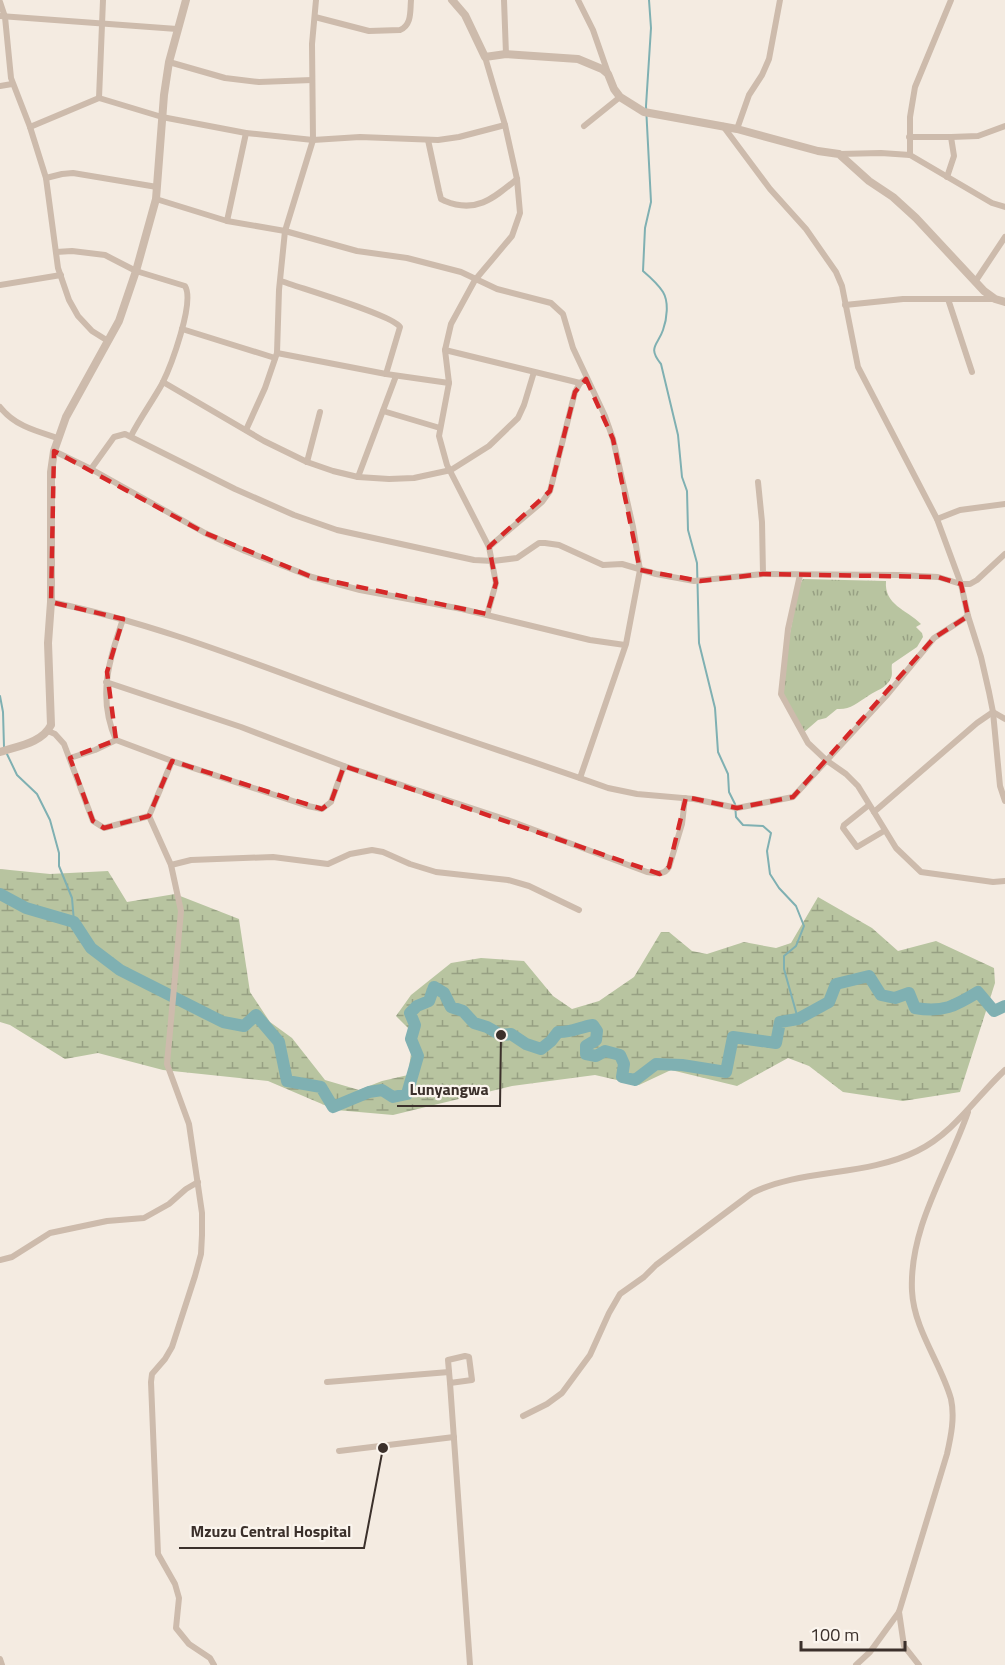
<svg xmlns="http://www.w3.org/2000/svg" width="1005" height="1665" font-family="'Titillium Web',sans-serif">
<defs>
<pattern id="wetland-marsh" width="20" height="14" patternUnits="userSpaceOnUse" patternTransform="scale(1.5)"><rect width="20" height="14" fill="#b8c4a0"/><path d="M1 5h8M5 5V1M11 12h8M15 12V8" fill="none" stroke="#97a083"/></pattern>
<pattern id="park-tufts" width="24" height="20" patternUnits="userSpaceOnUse" patternTransform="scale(1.5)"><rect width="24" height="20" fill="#b8c4a0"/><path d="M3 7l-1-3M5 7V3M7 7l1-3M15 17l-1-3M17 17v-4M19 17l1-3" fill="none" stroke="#97a083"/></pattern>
</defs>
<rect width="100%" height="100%" fill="#f4ebe1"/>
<!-- wetland -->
<polygon fill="url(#wetland-marsh)" points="0,869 50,874 108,871 127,902 175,894 239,919 250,992 270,1022 292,1038 325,1080 359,1090 382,1081 408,1075 411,1053 409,1029 396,1016 411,995 451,963 481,958 524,961 553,996 572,1009 599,1001 634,977 661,932 669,932 692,951 707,954 744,942 776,948 791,943 818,897 872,928 898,951 936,941 994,968 995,983 960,1092 903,1101 843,1092 809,1066 788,1058 737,1086 671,1070 639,1085 595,1075 512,1086 393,1115 336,1110 268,1081 163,1070 98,1053 65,1059 10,1025 0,1022"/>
<!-- park -->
<path fill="url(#park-tufts)" d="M 803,579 L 886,581 C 884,605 906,609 921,624 L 916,627 L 922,633 L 923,637 L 917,647 L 892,664 C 891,669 893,674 891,678 C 886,689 876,690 868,696 C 857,703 850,710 837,709 L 826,718 L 818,720 L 803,733 L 783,694 L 786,654 L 799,586 Z"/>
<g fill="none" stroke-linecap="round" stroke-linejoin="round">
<!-- stream -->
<g stroke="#7fb0b2" stroke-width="2">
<path d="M 649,0 L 651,28 L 646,106 L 651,202 L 645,228 L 643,271 C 650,277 658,284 663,292 C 669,302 667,319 663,330 C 658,345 647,347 661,364 L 678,435 L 682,477 L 687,491 L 688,530 L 697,563 L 699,643 L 715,708 L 718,752 L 728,774 L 729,792 L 735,804 L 736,817 L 743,825 L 763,826 L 771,833 L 767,851 L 770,874 L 779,888 L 796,906 L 804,926 L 796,946 L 784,956 L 784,969 L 798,1019"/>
<polyline points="0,696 3,712 4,747"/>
<polyline points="6,752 17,775 37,794 50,820 59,853 59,866 72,898 74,922"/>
</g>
<!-- river -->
<path stroke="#7fb0b2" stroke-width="12" d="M 0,894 L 26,908 L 74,922 L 91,948 L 120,970 L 223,1022 L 244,1026 L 256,1015 L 279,1042 L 287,1081 L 321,1087 L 333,1107 L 369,1092 L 382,1090 L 393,1097 L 407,1094 L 418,1056 L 411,1039 L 415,1025 L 410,1013 L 417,1006 L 429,1001 L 434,987 L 444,993 L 451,1007 L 463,1011 L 474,1023 L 487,1027 L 501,1035 L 511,1034 L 526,1044 L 541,1049 L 551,1041 L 558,1032 C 570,1033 580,1027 593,1025 L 597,1031 L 596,1040 L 586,1046 L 586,1054 L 596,1056 L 605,1051 L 620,1055 L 624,1064 L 622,1077 L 635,1080 L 656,1064 L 682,1065 L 726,1072 L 733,1037 L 776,1043 L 780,1022 L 798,1019 L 829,1002 L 836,984 L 869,976 L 881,995 L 895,998 L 909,993 L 915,1008 C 943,1013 955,1006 978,992 L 994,1011 L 1005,1006"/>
<!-- minor -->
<g stroke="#cdbbac" stroke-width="6">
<polyline points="504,0 506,54"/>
<polyline points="578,0 593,30 608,73"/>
<polyline points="0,2 5,17 11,78 30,127 46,178 58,268 69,300 78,316 92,331 108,341"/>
<polyline points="0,16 177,29"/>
<path d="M 315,17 L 369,31 L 400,30 C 412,25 410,11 411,0"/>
<polyline points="485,57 505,125 517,179 520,213 512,236 475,280 451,324 445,350 449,383 439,436 447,465 489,547 496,583 487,615"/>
<polyline points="169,62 225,78 259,82 312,80"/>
<polyline points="0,86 12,84"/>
<polyline points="99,98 103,0"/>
<polyline points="584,126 620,97"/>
<polyline points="723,126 770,189 806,229 836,272 842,286 858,367 937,519 961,584 968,616 981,657 989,692 993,712 1000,786 1005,801"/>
<polyline points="30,127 99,98 162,117 246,133 313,140 360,137 438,140 459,137 505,125"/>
<polyline points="737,129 749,95 762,75 769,59 780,0"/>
<polyline points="909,137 951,137 954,156 947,177"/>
<polyline points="951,137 978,136 1005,126"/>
<path d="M 428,140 L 439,191 L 441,199 L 445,201 C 476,214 494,198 517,179"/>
<polyline points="839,154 881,153 910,155 992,203 1005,207"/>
<polyline points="910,155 910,117 915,87 951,0"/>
<polyline points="46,178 62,174 73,173 157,187"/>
<polyline points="156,199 227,221 285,231 357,251 407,258 461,272 497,289 551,303 563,314 573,348 605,416 613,439 633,527 640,570 626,644 580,778"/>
<polyline points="227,221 246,133"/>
<path d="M 56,252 L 72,251 L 105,255 L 136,271 L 185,286 C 195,302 171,366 162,384 C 152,402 140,418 131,436"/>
<path d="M 281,281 C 300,288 393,315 400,327 L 386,374"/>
<polyline points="975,282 1005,237"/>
<polyline points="0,285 61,275"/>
<polyline points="948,299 972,372"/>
<polyline points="845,305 903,299 994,299"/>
<polyline points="182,329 275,358"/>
<polyline points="445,350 580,383"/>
<polyline points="277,353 386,374 449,383"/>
<polyline points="163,382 264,441 307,462 333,471 358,477 389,479 414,478 451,470 489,446 518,418 524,405 534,372"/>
<path d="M 0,407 C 15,426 36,431 58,438"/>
<polyline points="383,411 440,428"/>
<polyline points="246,430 265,388 277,353 279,290 285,231 313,140 312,44 316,0"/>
<polyline points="54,451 91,469 205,533 245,551 312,577 360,590 462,609 590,640 625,645"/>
<polyline points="307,462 320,412"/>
<polyline points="91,469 114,437 125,434 235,489 294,515 337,530 474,560 493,561 517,558 539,543 545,543 559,545 603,565 622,564 656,574 694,581 763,574 900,575 938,577 961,584 970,584 977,580 1005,554"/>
<polyline points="358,477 396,376"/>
<polyline points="758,482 762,522 763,574"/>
<polyline points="937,519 960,510 1005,504"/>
<polyline points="489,547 542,502 550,491 575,392 580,383 586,379"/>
<polyline points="800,575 788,629 781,694 808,743 826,760 846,774 858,786 874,812 977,723 993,712 1005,719"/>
<path d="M 51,602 C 159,624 260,666 363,703 C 444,733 527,759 608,788 L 637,794 L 694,799 L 737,808 L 793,797 L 886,696 L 934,638 L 968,616"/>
<path d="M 123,619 C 109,661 97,697 116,740 L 172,761 L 308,806 L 322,809 L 331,802 L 344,766"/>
<path d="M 106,682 L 241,727 L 344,766 L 513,822 L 647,872 C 656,873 664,876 669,867 L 682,824 L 685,798"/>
<polyline points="48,731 55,734 64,744 93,821 104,828 149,816 172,761"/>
<polyline points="70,758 95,750 116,740"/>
<polyline points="869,805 844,825 843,828 857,847 884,831"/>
<polyline points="874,812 896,848 921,872 993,882 1005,881"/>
<polyline points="149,816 171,865 181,911 167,1064 189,1124 202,1213 202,1235 201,1254 195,1276 172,1347 165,1359 152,1374 151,1382 158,1554 175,1584 179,1598 176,1628 189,1644 210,1658 214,1665"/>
<polyline points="171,865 191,860 273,857 328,864 350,854 372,850 383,852 410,864 436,872 508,880 529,886 579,910"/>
<polyline points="0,1260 12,1257 50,1233 107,1221 144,1218 169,1204 186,1189 198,1182"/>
<polygon points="465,1356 469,1357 472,1380 450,1383 448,1360"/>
<polyline points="327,1382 449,1372"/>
<polyline points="450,1383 470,1665"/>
<path d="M 523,1416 L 547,1404 L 562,1393 L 590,1355 L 609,1313 L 620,1294 L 644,1277 L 656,1265 L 752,1193 C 803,1168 865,1177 917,1151 C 954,1133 976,1097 1005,1070"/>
<polyline points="339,1451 454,1437"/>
<polyline points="899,1612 904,1646 919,1665"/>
<polyline points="0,1659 2,1665"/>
<path d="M 856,1665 L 870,1652 L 899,1612 L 947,1454 C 951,1436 955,1417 951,1399 C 941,1363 914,1330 912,1291 C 909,1227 948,1170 968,1112"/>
</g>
<!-- tertiary -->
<g stroke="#cdbbac" stroke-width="8">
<polyline points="452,0 465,15 485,57 506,54 578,59 602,69 608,74 614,89 620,97 644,112 737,129 818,151 839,154 869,181 893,197 916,218 984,291 995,299 1005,302"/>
<path d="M 0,752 C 18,746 42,743 51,725 L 48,643 L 51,602 L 51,472 L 54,451 L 66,417 L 119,321 L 136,271 L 156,199 L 164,95 L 169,62 L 186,0"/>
</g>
</g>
<!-- marked area -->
<path fill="none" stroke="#d62828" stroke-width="4.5" stroke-dasharray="12 8" stroke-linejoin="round" d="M 586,379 L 613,439 L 640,570 L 700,581 L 763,574 L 938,577 L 961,584 L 968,616 L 934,638 L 793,797 L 737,808 L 686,797 L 669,867 L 660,874 L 344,766 L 331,802 L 322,809 L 172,761 L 149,816 L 104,828 L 93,821 L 70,758 L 116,740 L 107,672 L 123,619 L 51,602 L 54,451 L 205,533 L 312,577 L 487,614 L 496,583 L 489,547 L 550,491 L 575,392 Z"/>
<!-- callouts -->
<path fill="none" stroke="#3b302b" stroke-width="2" d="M501 1035L500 1106H397M383 1448L364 1548H179"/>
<g fill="#3b302b" stroke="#fbf5ee" stroke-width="2">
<circle cx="501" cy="1035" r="6"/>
<circle cx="383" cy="1448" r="6"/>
</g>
<g font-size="16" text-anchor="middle" font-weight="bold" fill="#3b302b" stroke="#fbf5ee" stroke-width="4.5" stroke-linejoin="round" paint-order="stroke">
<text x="449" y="1095">Lunyangwa</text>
<text x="271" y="1537">Mzuzu Central Hospital</text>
</g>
<!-- scale -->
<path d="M801 1641v9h104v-9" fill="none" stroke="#3b302b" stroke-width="3"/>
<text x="810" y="1641" font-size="18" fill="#3b302b" stroke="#fbf5ee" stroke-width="4.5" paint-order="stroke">100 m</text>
</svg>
